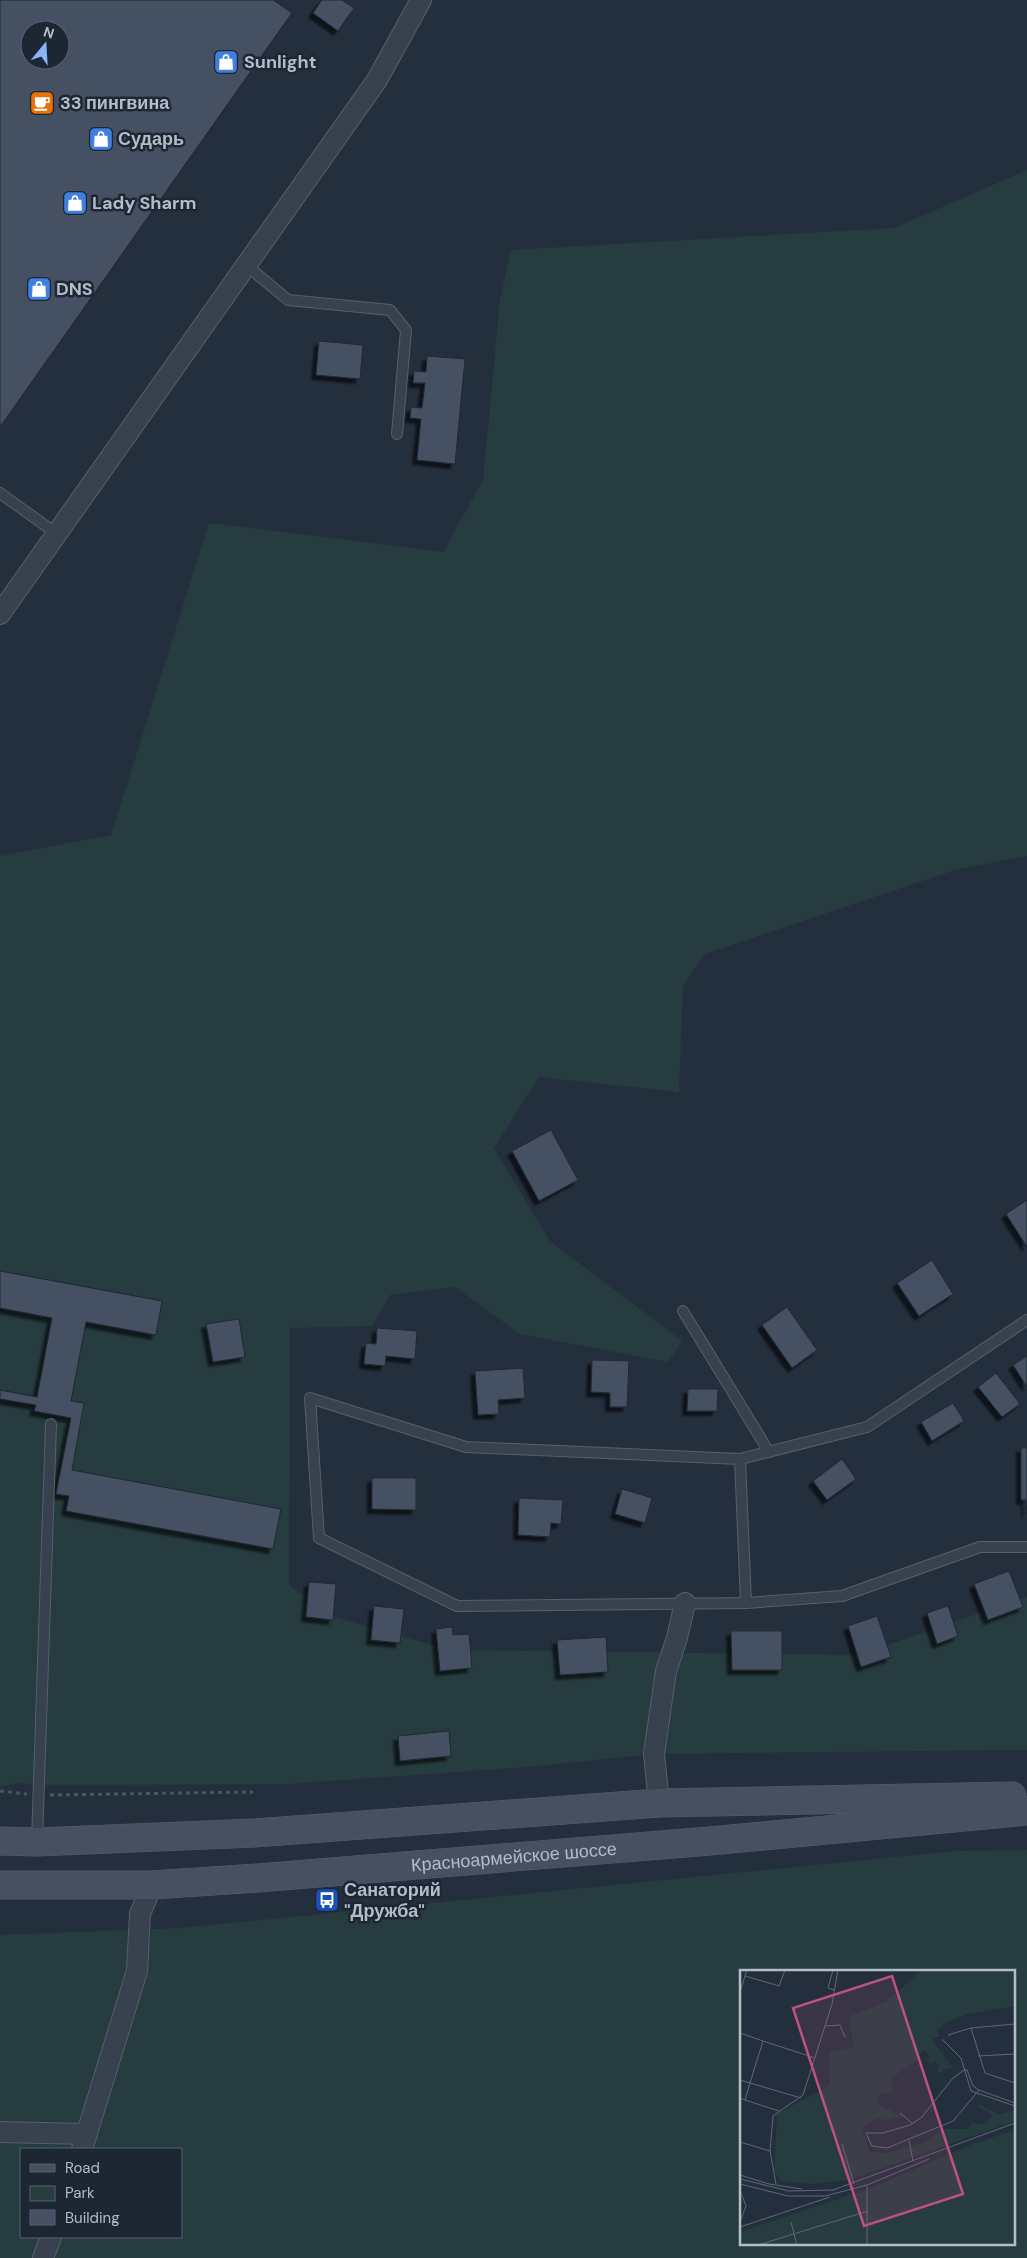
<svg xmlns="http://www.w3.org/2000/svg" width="1027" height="2258" font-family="'DM Sans',sans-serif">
<defs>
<filter id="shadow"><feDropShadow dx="-4.5" dy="4.5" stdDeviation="1" flood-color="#0009"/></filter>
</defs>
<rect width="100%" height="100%" fill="#242f3e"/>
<!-- green -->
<g fill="#263c3f" fill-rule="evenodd">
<polygon points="1027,170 1027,856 955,870 705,954 683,986 679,1092 539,1077 494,1148 550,1241 682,1341 668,1362 520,1334 455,1287 390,1295 372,1326 290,1328 289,1585 331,1616 450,1650 858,1655 1027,1597 1027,1750 654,1754 527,1767 287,1784 39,1785 17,1783 0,1787 0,856 111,835 209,523 443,552 483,480 500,300 511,250 894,228"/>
<path d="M 1027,1850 L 1027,2258 L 0,2258 L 0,1935 L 180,1928 L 955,1851 ZM 741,1972 L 1013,1972 L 1013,2244 L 741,2244 ZM 21,2149 L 181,2149 L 181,2237 L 21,2237 Z"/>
</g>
<!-- building -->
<g fill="#455162" stroke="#1f2835" fill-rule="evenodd" filter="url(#shadow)">
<path d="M 0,0 L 273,0 L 292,13 L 0,427 ZM 30,30 L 60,30 L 60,60 L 30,60 Z"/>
<polygon points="322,0 342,0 354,8 338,31 313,13"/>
<polygon points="319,341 363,345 360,379 316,375"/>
<polygon points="427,356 465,359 455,464 417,460 421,419 410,418 411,407 422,408 425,383 413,383 414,371 426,372"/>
<polygon points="551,1130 578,1180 539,1201 512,1151"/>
<polygon points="1027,1200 1027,1247 1006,1214"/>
<polygon points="932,1260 953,1294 919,1316 897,1283"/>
<polygon points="0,1271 162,1301 156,1335 86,1322 71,1401 84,1403 72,1470 281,1509 273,1549 66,1511 69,1496 56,1494 71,1418 34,1411 36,1405 0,1399 0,1390 37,1397 52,1318 0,1308"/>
<polygon points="787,1307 817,1350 792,1368 762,1325"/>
<polygon points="239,1319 245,1357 213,1362 206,1324"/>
<polygon points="377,1328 417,1331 415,1359 386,1356 385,1366 364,1364 366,1343 376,1344"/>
<polygon points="1027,1356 1027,1387 1013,1365"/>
<polygon points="592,1360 629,1361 627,1407 610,1407 610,1393 591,1392"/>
<polygon points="523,1368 525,1398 498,1400 499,1414 478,1415 475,1371"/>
<polygon points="996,1373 1020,1404 1002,1417 978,1387"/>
<polygon points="688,1389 718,1389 717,1411 687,1411"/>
<polygon points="953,1403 964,1421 932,1441 921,1422"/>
<polygon points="1021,1448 1027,1448 1027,1514 1026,1500 1021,1500"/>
<polygon points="842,1459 856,1479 827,1500 813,1481"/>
<polygon points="372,1478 416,1478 416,1510 372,1509"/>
<polygon points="622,1489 652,1498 645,1523 615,1514"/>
<polygon points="519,1498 563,1500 561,1524 551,1523 550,1537 518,1535"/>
<polygon points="1009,1571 1023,1607 988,1620 974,1584"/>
<polygon points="309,1582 336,1584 333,1620 306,1617"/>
<polygon points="374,1606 404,1609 400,1643 371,1640"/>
<polygon points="948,1606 958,1636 937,1644 927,1613"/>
<polygon points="877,1616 891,1657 861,1667 848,1626"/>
<polygon points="452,1627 453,1635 469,1634 472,1668 440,1671 436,1629"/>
<polygon points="731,1631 782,1631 782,1670 732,1670"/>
<polygon points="606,1637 608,1672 560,1675 557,1640"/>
<polygon points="449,1731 451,1756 400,1761 398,1736"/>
</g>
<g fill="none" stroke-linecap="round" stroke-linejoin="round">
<defs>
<g id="service">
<polyline points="246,265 288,300 390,310 406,330 397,434"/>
<polyline points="0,493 57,534"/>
<polyline points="683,1311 769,1452"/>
<polyline points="1027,1320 867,1427 740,1459 466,1447 310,1398 319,1538 457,1606 746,1603 842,1596 980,1547 1027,1547"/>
<polyline points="740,1459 746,1603"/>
<polyline points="37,1841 51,1424"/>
</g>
<g id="minor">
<polyline points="0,614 377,80 421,0"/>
<polyline points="659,1803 654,1754 666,1671 677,1638 685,1603"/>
<polyline points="0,2132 87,2134"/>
<polyline points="82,2149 137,1971 140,1914 152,1885"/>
<polyline points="43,2258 51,2237"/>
</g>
<g id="secondary">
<polyline points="0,1841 37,1842 254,1833 659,1803 1012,1796"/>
<path id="s1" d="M 0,1885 L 152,1885 L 258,1878 L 710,1841 L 1027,1811"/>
</g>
</defs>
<!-- service casing -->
<use href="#service" stroke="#565f6c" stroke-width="12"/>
<!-- minor casing -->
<use href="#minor" stroke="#565f6c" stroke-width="22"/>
<!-- secondary casing -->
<use href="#secondary" stroke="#565f6c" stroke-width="29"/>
<!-- path -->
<g stroke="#44595c" stroke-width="3" stroke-dasharray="4 4" stroke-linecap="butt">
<polyline points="0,1791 27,1794"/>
<polyline points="50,1795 253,1792"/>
</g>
<!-- service -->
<use href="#service" stroke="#38414e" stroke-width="10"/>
<!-- minor -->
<use href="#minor" stroke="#38414e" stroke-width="20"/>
<!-- secondary -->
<use href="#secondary" stroke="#465061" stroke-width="28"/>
</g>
<!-- icons -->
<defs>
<symbol id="shop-square" viewBox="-11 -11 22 22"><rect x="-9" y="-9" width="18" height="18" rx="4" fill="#3f7fe0" stroke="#1d2633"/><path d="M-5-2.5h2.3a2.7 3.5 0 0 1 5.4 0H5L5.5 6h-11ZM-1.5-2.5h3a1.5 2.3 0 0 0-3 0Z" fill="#fff"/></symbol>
<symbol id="cafe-square" viewBox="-11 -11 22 22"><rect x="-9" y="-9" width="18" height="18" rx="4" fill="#e8710a" stroke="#1d2633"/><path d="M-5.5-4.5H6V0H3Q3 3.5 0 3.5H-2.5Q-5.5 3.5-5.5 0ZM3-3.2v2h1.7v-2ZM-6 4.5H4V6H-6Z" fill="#fff"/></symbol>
<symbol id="bus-square" viewBox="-11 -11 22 22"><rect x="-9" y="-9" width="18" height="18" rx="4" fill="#1a4fb4" stroke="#1d2633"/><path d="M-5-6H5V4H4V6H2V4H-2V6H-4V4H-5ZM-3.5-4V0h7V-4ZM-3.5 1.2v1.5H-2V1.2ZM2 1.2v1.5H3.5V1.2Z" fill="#fff"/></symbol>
</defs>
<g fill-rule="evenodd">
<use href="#shop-square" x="212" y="48" width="28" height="28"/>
<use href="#cafe-square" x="28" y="89" width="28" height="28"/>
<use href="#shop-square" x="87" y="125" width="28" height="28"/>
<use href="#shop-square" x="61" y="189" width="28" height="28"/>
<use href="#shop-square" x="25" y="275" width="28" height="28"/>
<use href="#bus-square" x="313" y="1886" width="28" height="28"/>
</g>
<g text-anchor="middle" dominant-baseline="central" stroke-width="5" stroke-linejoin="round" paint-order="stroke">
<!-- poi labels -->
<g font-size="18" font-weight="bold" fill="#b4bcc9" stroke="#1d2633" text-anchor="start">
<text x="244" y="62">Sunlight</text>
<text x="60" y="103">33 пингвина</text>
<text x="118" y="139">Сударь</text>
<text x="92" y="203">Lady Sharm</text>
<text x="56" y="289">DNS</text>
<text x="344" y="1890">Санаторий<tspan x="344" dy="21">"Дружба"</tspan></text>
</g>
<!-- street labels -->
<g font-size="18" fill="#b4bcc9" stroke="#1d2633">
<text stroke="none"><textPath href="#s1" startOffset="515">Красноармейское шоссе</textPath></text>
</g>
</g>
<!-- overview -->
<g transform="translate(740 1970)">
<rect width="275" height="275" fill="#242f3e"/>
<path d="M 182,0 L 275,0 L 275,36 L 227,44 L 204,53 L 197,60 L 199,66 L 192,70 L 213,98 L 204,99 L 201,104 L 197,101 L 200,96 L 195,91 L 191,94 L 186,90 L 190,86 L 184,81 L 179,84 L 180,88 L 151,108 L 153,122 L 139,125 L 137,133 L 161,146 L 145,150 L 137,148 L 122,157 L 130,182 L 148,183 L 188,171 L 203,159 L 227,159 L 233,153 L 240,154 L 252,148 L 250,143 L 237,136 L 238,134 L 259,144 L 275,140 L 275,151 L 109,210 L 73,214 L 41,211 L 34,202 L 37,144 L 90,115 L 89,82 L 113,77 L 110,46 L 146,32 ZM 275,157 L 275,275 L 0,275 L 0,262 L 131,218 L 230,175 L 274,160 Z" fill="#263c3f"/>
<path fill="none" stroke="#5e6776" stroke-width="1" d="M 93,0 L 88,18 L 94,20M 5,6 L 39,16 L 45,0M 0,22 L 7,0M 85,56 L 100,55 L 105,67M 231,58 L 245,103 L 275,113M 0,63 L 23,71 L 10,113 L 0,110M 208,65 L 231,58 L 275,54M 202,69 L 221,88 L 231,121 L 275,136M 23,71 L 75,88M 238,86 L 275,84M 224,100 L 213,108 L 181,148 L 170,155 L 143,163 L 126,163 L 132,176 L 147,178 L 213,151 L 239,120M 224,100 L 227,100 L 233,116 L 239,120 L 275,133M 0,128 L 5,130 L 10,113 L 61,128M 5,130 L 39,141M 160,143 L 173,154M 169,171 L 173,191M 0,172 L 30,181M 102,174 L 114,214M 0,205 L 29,214 L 62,219M 0,209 L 49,221 L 93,220 L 275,153M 0,214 L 48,226 L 85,226 L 127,215 L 189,189M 36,214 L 30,181 L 33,146 L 63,125 L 92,34 L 98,0M 127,216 L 127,275M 0,220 L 6,236 L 0,252M 51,252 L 57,275M 0,257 L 90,227M 18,275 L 128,241"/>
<path fill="#bd5182" fill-opacity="0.15" stroke="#bd5182" stroke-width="2.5" d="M 152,6 L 223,224 L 124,256 L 53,38 Z"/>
<rect width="275" height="275" fill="none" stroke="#b4bcc9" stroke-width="2.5"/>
</g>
<!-- legend -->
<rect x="20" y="2148" width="162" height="90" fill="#1d2633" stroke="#59626f"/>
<rect x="30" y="2164" width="25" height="8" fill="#465061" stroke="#59626f"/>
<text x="65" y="2173" font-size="15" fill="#b4bcc9">Road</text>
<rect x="30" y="2186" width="25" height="15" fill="#263c3f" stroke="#59626f"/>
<text x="65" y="2198" font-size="15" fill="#b4bcc9">Park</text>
<rect x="30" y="2210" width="25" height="15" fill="#455162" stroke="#59626f"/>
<text x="65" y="2223" font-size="15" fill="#b4bcc9">Building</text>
<!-- north arrow -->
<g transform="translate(45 45) rotate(18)"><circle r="24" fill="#1d2633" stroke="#59626f"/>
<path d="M0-4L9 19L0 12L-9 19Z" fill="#8ab4f8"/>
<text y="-8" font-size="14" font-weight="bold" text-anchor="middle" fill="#b4bcc9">N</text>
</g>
</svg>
